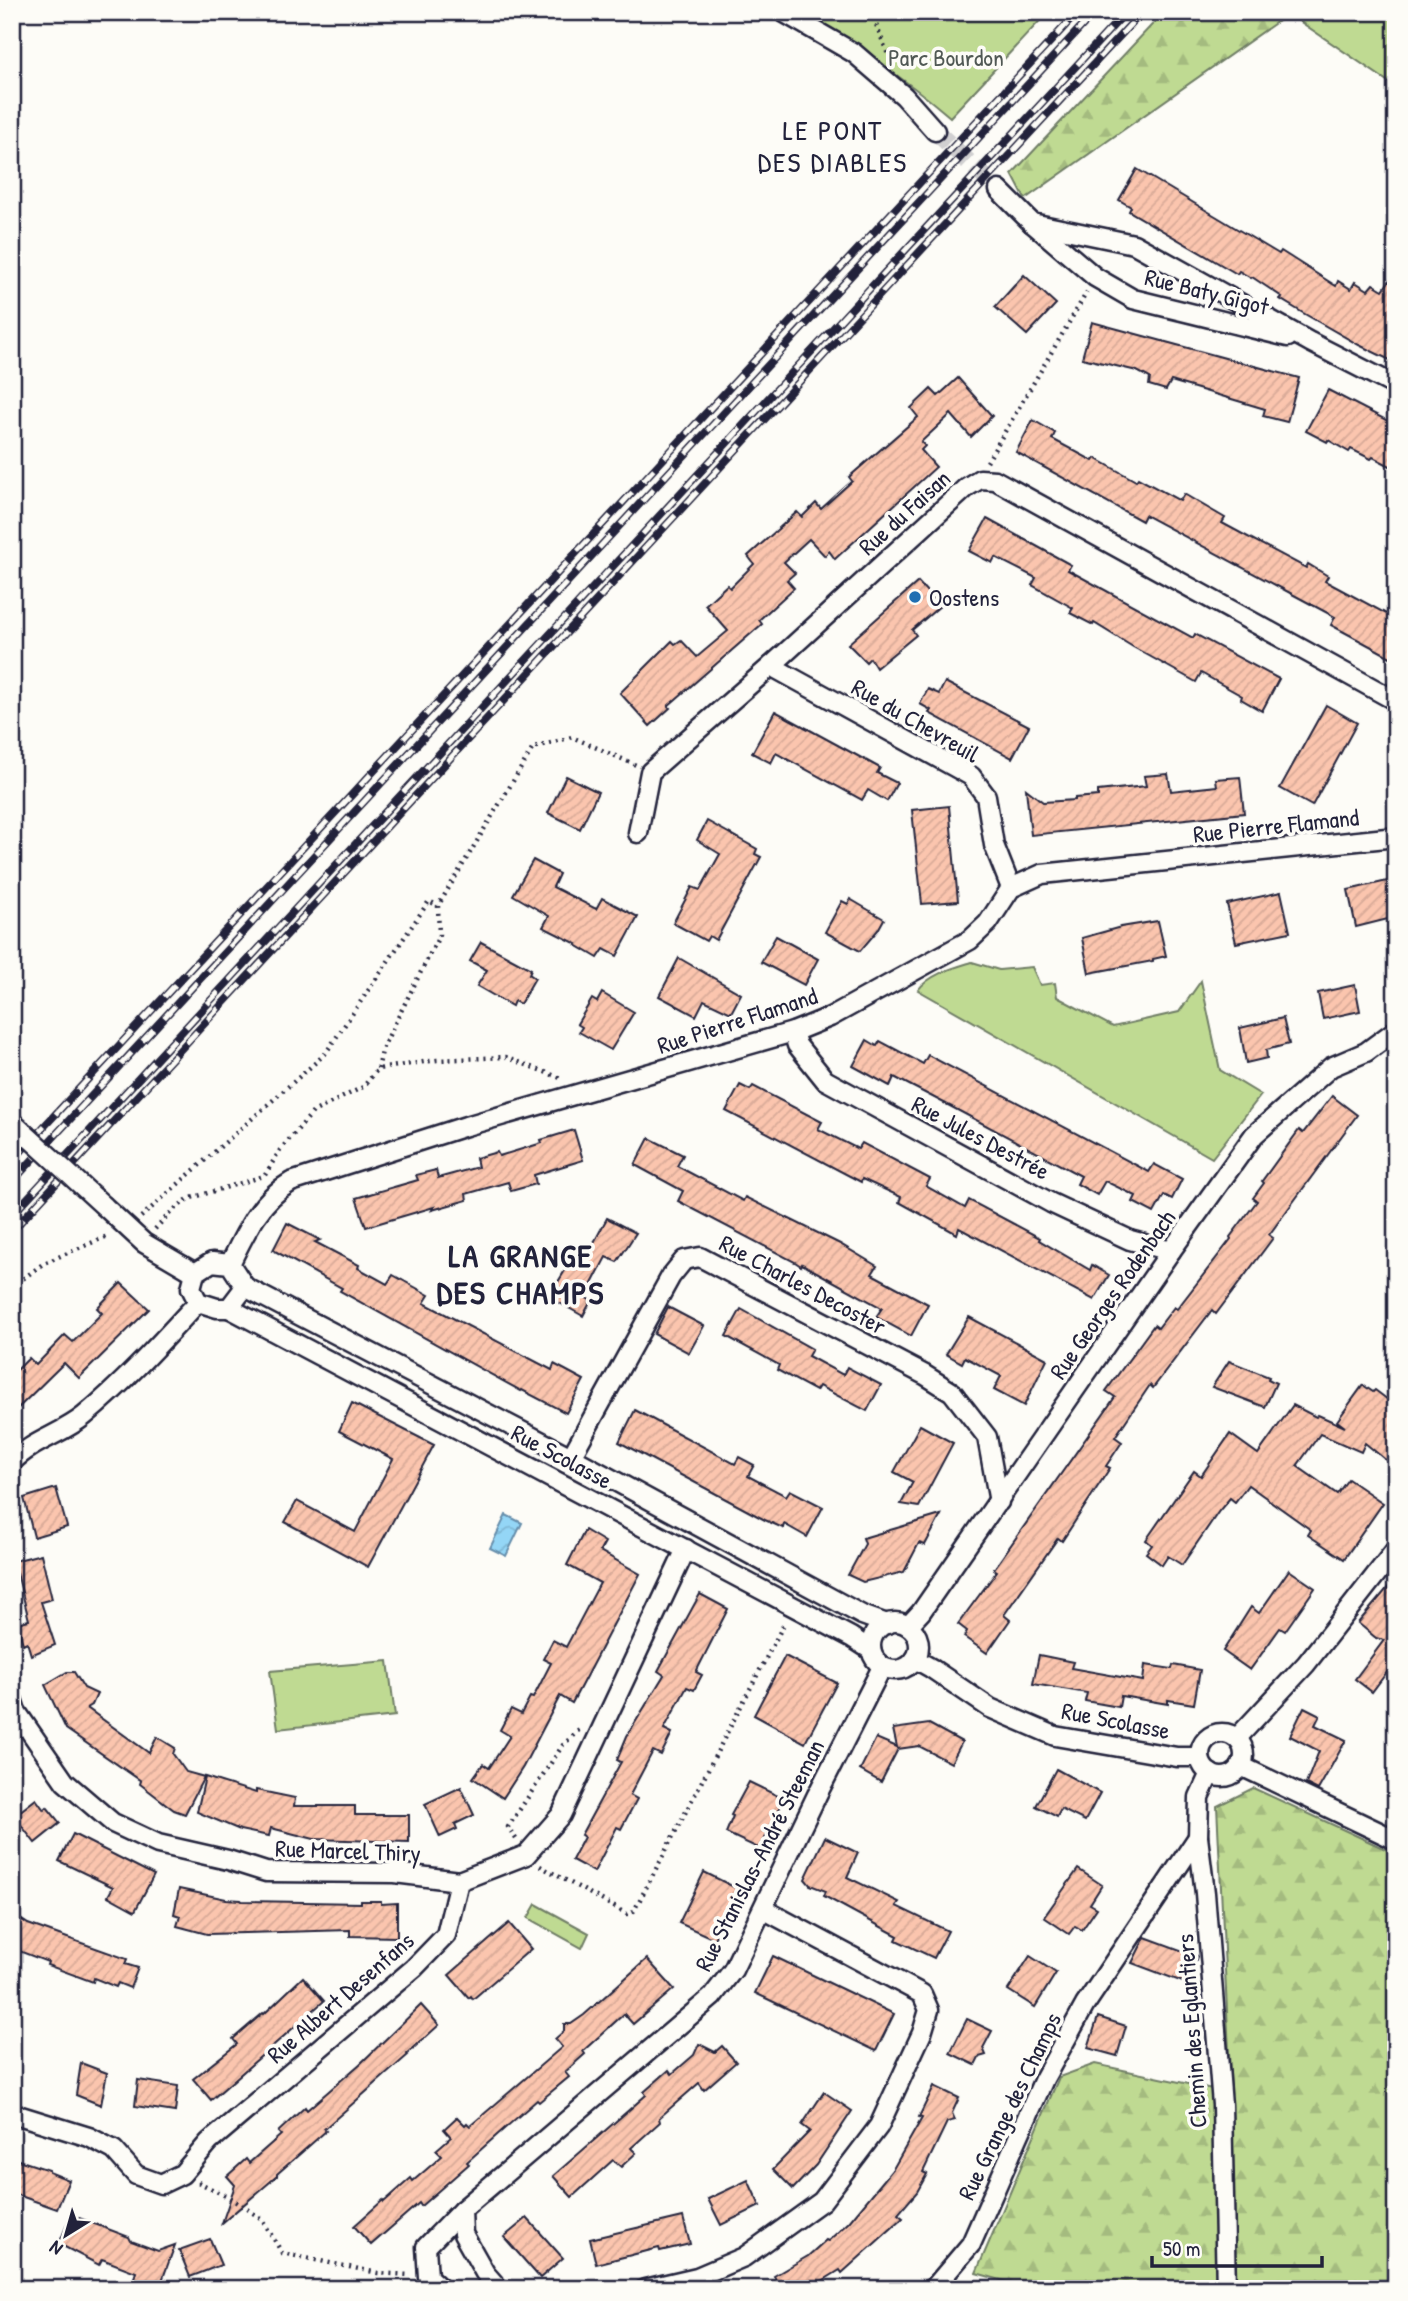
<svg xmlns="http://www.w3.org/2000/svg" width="1408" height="2301" font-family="'Patrick Hand',sans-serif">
<defs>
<pattern id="forest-firs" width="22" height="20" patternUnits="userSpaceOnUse" patternTransform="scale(1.75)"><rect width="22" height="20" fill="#bfda92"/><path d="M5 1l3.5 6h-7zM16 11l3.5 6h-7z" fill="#a4bb7f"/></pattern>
<pattern id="water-waves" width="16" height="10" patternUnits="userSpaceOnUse" patternTransform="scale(1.75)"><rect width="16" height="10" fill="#94d6f6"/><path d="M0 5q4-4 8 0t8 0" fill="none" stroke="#7fb7d4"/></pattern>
<pattern id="building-hatch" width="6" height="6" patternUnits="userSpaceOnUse" patternTransform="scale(1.75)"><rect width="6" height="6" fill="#fbc5ae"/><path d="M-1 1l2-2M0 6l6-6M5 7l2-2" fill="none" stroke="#d7a997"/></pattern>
</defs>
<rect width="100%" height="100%" fill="#fdfcf7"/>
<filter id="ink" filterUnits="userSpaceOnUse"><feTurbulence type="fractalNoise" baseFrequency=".0143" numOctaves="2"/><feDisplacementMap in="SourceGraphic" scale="14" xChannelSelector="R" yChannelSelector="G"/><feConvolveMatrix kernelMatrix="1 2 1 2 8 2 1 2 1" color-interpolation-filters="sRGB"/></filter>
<g filter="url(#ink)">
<!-- forest -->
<g fill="url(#forest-firs)" stroke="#707e66" stroke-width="2">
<polygon points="1164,12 1291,12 1025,199 1012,174"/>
<polygon points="1253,1788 1396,1854 1396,2289 1146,2285 1124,2289 1033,2289 976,2273 1059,2077 1095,2064 1231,2093 1217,1806"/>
</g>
<!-- green -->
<g fill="#bfda92" stroke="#707e66" stroke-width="2">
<path d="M 797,12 L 1048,12 L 950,117 C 901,75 853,44 797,12 Z"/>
<polygon points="1286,12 1396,12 1396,87"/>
<path d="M 972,962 L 999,970 L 1032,967 L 1040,985 L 1055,983 L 1057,997 L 1113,1027 L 1179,1012 L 1201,981 L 1220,1070 L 1261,1095 L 1212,1158 L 918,990 C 930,974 953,968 972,962 Z"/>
<polygon points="388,1661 395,1716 278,1729 270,1671"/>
<polygon points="536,1904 589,1933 582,1948 528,1918"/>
</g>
<!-- water -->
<polygon fill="url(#water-waves)" stroke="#668eab" stroke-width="2" points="506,1515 522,1523 506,1556 490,1548"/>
<!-- building -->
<g fill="url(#building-hatch)" stroke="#22223b" stroke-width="2">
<polygon points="1137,169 1279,254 1281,251 1336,286 1338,281 1351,289 1355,282 1368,290 1373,284 1383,290 1396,271 1396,363 1359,345 1303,313 1280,299 1282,297 1252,277 1251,278 1239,271 1237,274 1129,211 1131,207 1119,200"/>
<polygon points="1024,275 1056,304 1027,335 995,307"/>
<polygon points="1092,322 1299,378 1287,422 1263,416 1265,409 1171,381 1166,390 1149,385 1150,378 1137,371 1082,358"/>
<polygon points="958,378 992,416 971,437 951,414 921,442 925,446 921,450 936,467 835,559 829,551 825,556 809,539 784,562 795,573 787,580 794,588 759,620 762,624 668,706 670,708 650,726 620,693 672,641 675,644 681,640 697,657 728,631 705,605 727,585 730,588 754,564 748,556 797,512 802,517 816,503 821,509 852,481 849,477 918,417 911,408 931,389 938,396"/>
<polygon points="1328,390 1396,425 1396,469 1373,457 1371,459 1351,449 1349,452 1328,440 1327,442 1306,431"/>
<polygon points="1033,420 1055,433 1052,439 1093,461 1095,458 1136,481 1138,478 1180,501 1184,494 1225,518 1222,523 1306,568 1308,564 1328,576 1325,581 1396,619 1396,660 1331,625 1335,617 1292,594 1145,515 1142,521 1016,452"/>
<polygon points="987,519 1071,565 1068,570 1193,638 1195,634 1279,679 1262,711 1241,699 1242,696 1201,673 1196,682 1133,647 1094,623 1093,625 1070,613 1073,608 1032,585 1036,578 995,557 992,563 969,551"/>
<polygon points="918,582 940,606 912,630 916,635 876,668 870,658 866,662 848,644"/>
<polygon points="945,682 1029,726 1012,758 929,713 931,710 920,704 928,689 939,694"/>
<polygon points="1326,705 1357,723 1312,806 1280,788"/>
<polygon points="775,711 880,768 877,773 897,783 887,801 868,790 862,800 776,753 771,763 752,753"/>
<polygon points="1168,774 1171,791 1217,786 1216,779 1240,777 1244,813 1031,835 1026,789 1043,802 1075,800 1075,798 1098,796 1098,791 1146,786 1144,776"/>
<polygon points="566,776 598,792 580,829 548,813"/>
<polygon points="949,806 958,901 922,904 912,810"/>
<polygon points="707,821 757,849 755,854 761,857 716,940 709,936 706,941 673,923 692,887 700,890 720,854 697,840"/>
<polygon points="533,860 559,874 553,887 596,909 602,898 638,917 617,956 604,949 598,958 576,945 577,944 543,927 549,916 513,895"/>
<polygon points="1396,879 1396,917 1356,927 1348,890"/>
<polygon points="1281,892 1290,932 1236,943 1227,904"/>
<polygon points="850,899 884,919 878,930 860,951 825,932 842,901 848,904"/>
<polygon points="1158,921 1166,956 1153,959 1153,961 1089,973 1082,938 1121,927"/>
<polygon points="776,936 818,959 804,985 761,962"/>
<polygon points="481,942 531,969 529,974 535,978 520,1004 514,1001 512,1006 477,986 487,970 470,961"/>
<polygon points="679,958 741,994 731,1013 704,1000 696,1016 659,996"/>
<polygon points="1355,985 1360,1011 1323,1019 1318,993"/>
<polygon points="602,993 634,1012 611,1050 579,1032 582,1027 577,1024 592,999 597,1002"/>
<polygon points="1283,1018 1289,1044 1266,1050 1267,1058 1246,1063 1240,1028"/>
<polygon points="867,1040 877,1046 880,1041 923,1064 928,1055 1149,1172 1154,1164 1182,1179 1172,1199 1164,1195 1154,1213 1133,1202 1136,1196 1105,1181 1097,1195 1077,1184 1081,1176 948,1105 894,1077 890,1086 853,1066"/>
<polygon points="740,1085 750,1090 753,1086 822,1122 818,1129 858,1149 862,1143 930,1179 926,1186 965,1208 969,1200 1040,1238 1039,1240 1090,1270 1092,1265 1109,1275 1094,1300 959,1228 957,1234 899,1202 901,1197 862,1179 861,1182 726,1111"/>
<polygon points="1332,1096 1357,1115 1269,1235 1273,1238 1216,1314 1212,1310 1153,1388 1150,1385 1115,1437 1122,1442 1106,1466 1110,1468 1062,1541 1058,1538 1004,1615 1010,1620 987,1653 964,1637 967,1631 958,1624 997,1571 994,1569 1115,1397 1106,1391 1154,1325 1158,1328 1174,1307 1177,1309 1231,1239 1230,1237 1257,1201 1253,1198 1264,1183 1262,1181 1299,1130 1303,1133"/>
<polygon points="574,1130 583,1160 534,1175 536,1184 511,1191 508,1182 466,1194 467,1200 432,1210 434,1207 366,1227 356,1198 418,1180 416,1175 436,1170 438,1178 478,1167 476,1158 497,1152 499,1156 542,1143 541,1140"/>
<polygon points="649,1138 683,1155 677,1166 743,1201 745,1197 840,1244 877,1266 872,1274 928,1304 911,1336 876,1317 882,1308 802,1264 801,1266 795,1262 678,1201 683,1191 635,1165"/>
<polygon points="607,1218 636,1233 617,1262 606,1257 585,1297 591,1301 583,1316 549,1297 570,1262 577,1265 587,1245 591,1248"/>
<polygon points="287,1223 320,1240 315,1242 359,1265 358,1268 387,1284 393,1275 429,1295 424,1303 552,1370 554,1364 584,1380 566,1413 522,1390 521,1391 340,1291 342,1288 273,1250"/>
<polygon points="121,1283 149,1309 79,1378 64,1363 12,1414 12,1375 29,1358 36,1365 65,1335 73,1342 102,1313 97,1308"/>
<polygon points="668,1307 704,1326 689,1353 654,1334"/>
<polygon points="741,1309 812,1349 808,1356 843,1375 847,1367 881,1385 867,1411 819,1386 816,1391 777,1370 779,1365 726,1336"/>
<polygon points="969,1317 1047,1359 1024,1406 994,1390 1001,1376 965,1357 962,1363 946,1354"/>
<polygon points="1229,1361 1269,1377 1268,1379 1276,1383 1265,1407 1212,1387"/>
<polygon points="1363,1385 1373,1392 1375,1390 1396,1406 1396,1449 1387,1461 1365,1443 1361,1452 1320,1434 1297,1466 1337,1494 1348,1479 1383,1503 1344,1559 1308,1535 1311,1530 1248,1485 1235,1502 1230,1498 1219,1511 1182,1565 1168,1556 1162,1565 1146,1553 1152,1545 1146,1540 1194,1471 1201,1476 1230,1434 1258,1454 1293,1405 1316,1417 1318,1415 1345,1427 1337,1421"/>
<polygon points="352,1403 434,1445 368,1567 285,1522 297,1501 355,1532 393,1459 339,1431"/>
<polygon points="635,1410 735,1464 739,1457 754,1465 748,1476 786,1496 790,1490 823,1507 807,1537 784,1524 783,1528 765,1520 619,1442"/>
<polygon points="920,1425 953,1443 919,1507 901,1504 913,1482 894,1472"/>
<polygon points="56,1488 67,1527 34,1537 24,1498"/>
<polygon points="941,1515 925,1545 919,1543 904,1572 863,1582 848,1575 865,1544 863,1538"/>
<polygon points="585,1530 605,1542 600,1551 640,1574 572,1703 560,1696 523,1767 503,1798 473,1778 483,1764 489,1768 510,1736 500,1730 511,1709 521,1714 530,1697 533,1698 551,1663 543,1659 553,1640 566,1647 600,1583 567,1565"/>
<polygon points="41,1554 52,1599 41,1602 55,1645 31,1655 27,1642 23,1644 17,1623 29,1620 14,1561"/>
<polygon points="1289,1570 1315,1588 1285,1631 1280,1628 1250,1670 1223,1651 1251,1607 1259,1613"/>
<polygon points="1396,1578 1396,1660 1372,1692 1355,1679 1384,1640 1376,1638 1358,1623"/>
<polygon points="700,1594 728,1609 696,1672 702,1675 694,1690 687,1687 664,1729 672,1733 661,1755 653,1751 630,1795 637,1799 621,1829 617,1827 594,1872 572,1860 584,1837 581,1835 621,1762 617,1760 627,1736 664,1675 658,1671"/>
<polygon points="1039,1655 1073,1662 1071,1668 1143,1681 1145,1665 1172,1669 1173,1665 1200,1670 1194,1704 1168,1700 1168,1704 1121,1696 1119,1707 1085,1701 1087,1693 1033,1684"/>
<polygon points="785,1656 837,1683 805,1743 754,1715"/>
<polygon points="67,1672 74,1672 84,1688 97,1694 92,1705 87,1708 149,1753 157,1737 175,1748 173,1754 186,1772 204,1777 185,1814 174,1810 140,1784 141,1781 66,1729 45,1685"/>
<polygon points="1304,1707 1320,1715 1315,1725 1346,1740 1318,1790 1306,1784 1319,1751 1290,1736"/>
<polygon points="929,1724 962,1742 951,1763 919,1746 898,1749 881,1782 860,1770 876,1738 897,1747 893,1729"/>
<polygon points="1056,1769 1100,1793 1085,1821 1061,1809 1057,1817 1036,1806"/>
<polygon points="205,1777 256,1793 256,1790 295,1798 294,1806 355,1806 355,1815 409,1815 409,1842 314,1839 271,1828 269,1836 240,1830 197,1812"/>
<polygon points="749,1782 784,1799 760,1849 726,1833 733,1816 731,1815"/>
<polygon points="461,1787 474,1815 455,1824 457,1829 440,1837 425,1804"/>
<polygon points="36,1799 44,1810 47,1807 60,1823 35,1843 14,1816"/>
<polygon points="73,1834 154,1875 135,1911 108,1896 113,1887 59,1861"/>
<polygon points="825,1837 858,1853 847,1877 899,1902 896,1906 948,1931 934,1958 896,1940 898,1936 824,1896 826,1891 810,1885 805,1879"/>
<polygon points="1078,1869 1102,1885 1090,1904 1097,1908 1082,1930 1075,1926 1069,1934 1044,1917"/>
<polygon points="704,1872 738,1889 731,1904 733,1906 724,1925 721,1924 714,1939 679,1923"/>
<polygon points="179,1889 226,1899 241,1900 242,1901 361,1903 361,1901 381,1901 381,1904 397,1903 397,1937 350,1936 350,1930 207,1934 177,1926 180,1916 174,1914"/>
<polygon points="19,1918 28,1924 127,1959 125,1964 138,1968 130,1988 118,1983 116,1987 94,1978 93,1982 47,1965 48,1962 19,1951 20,1949 12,1946 12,1935"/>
<polygon points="509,1923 531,1949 473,1999 471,1996 469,1998 449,1975"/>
<polygon points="1145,1937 1197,1956 1188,1984 1132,1963"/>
<polygon points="773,1956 894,2014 876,2051 755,1993"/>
<polygon points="1030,1956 1056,1973 1035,2007 1008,1990"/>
<polygon points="647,1959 674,1989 633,2024 624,2014 583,2051 585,2054 565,2072 569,2077 539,2102 537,2100 496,2136 467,2162 469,2164 421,2206 419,2203 371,2245 354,2226 383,2200 384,2202 411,2178 413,2181 442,2156 436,2150 451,2137 444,2129 457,2117 465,2125 467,2123 470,2126 562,2047 555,2039 564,2031 564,2024 571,2024 584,2015"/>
<polygon points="303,1977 324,2001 211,2100 193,2079 237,2044 233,2039 263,2013 264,2014"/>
<polygon points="421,2005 439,2025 407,2054 408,2055 324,2129 326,2131 277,2174 277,2176 222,2223 235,2185 227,2176 246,2159 249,2163 281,2135 278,2132 305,2107 307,2110 361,2063"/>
<polygon points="1098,2017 1126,2026 1117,2056 1088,2048"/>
<polygon points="967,2019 992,2031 983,2048 986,2055 979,2057 975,2065 950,2053"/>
<polygon points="699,2044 715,2052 722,2046 736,2062 704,2090 699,2083 659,2118 660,2122 631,2148 636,2153 621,2167 613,2160 572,2197 553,2176 646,2095 644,2092 669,2070 672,2074 694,2055"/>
<polygon points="81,2063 107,2073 101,2105 76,2095"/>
<polygon points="138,2080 178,2086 175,2112 135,2106"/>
<polygon points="934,2086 959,2098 952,2113 955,2120 947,2122 923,2172 927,2174 917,2192 898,2214 903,2218 842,2273 840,2270 809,2289 781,2289 774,2276 808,2256 826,2240 828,2241 849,2222 893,2169 922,2118 919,2117"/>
<polygon points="824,2092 852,2111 816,2165 793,2189 773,2169 810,2131 802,2125"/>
<polygon points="12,2158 49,2170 49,2172 69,2180 57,2209 12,2193"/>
<polygon points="748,2180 760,2206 721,2225 708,2199"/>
<polygon points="71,2215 129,2237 131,2241 158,2251 175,2245 159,2289 130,2289 136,2272 102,2259 99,2265 59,2244"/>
<polygon points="683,2217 690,2244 660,2251 659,2248 596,2264 590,2239"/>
<polygon points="527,2218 563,2258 540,2278 504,2237"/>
<polygon points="210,2239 221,2265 190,2277 179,2250"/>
</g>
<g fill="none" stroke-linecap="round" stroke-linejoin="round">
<!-- minor-tunnel -->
<polyline stroke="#d1d0d1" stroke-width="18" stroke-dasharray="18 9" stroke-linecap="butt" points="935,131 999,190"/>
<defs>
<g id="minor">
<polyline points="783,12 854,53 904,96 935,131"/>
<polyline points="999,190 1032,223 1095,277 1133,299 1288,337"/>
<polyline points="1032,223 1134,244 1310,342 1396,386"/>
<polyline points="771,666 971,776 986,796 994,845 1011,888"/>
<polyline points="638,833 650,772 771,666 967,487 980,479 995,480 1396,701"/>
<polyline points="793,1032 797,1045 825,1080 1051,1203 1130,1240 1171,1251"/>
<polyline points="104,1206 144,1243 195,1273"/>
<polygon points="212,1262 230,1264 245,1287 229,1308 217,1308 198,1302 191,1288 195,1273"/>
<path d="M 230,1264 C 245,1233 260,1200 291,1182 L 466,1126 L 793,1032 L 830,1017 L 970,940 L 988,923 L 1011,888 L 1042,874 L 1396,837"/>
<polyline points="245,1287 571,1457 862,1615 887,1624"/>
<polyline points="229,1308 851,1637 871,1650"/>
<polyline points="571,1457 671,1276 684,1260 700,1257 925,1375 952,1392 987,1437 999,1502"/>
<path d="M 12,1462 C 32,1441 62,1434 84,1416 C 126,1381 162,1341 198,1302"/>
<circle cx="895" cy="1646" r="24"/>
<polyline points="908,1626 921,1612 1171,1251 1254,1135 1331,1067 1366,1052 1396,1030"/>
<polyline points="915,1659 931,1668 990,1708 1055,1736 1177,1757 1200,1757"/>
<polyline points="12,1699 16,1711 65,1782 113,1823 158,1844 228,1860 266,1872 395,1873 459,1881"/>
<circle cx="1222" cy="1755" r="22"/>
<polyline points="1237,1738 1306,1664 1396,1549"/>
<polyline points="1241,1766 1396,1840"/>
<polyline points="1210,1773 1199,1797 1198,1837 1205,1893 1222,2105 1226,2289"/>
<polyline points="12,2116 18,2115 89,2137 114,2150 136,2175 161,2184 182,2174 209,2142 414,1968 446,1935 459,1881 526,1855 561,1815 686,1549"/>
<polyline points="462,2210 463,2234 485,2273 499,2289"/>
<polyline points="441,2289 428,2277 426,2247 462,2210 712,1997 733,1970 817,1795 882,1667"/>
<polyline points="645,2289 697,2277 744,2257 822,2201 879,2126 922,2033 929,2010 922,1994 763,1909"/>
<polyline points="933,2289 971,2244 1044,2079 1085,2005 1198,1837"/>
</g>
</defs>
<!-- minor casing -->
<use href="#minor" stroke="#22223b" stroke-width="23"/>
<!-- path -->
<g stroke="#22223b" stroke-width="4.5" stroke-dasharray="2 5" stroke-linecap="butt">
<polyline points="871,12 889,57"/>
<polyline points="987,462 1087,292"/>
<polyline points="378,1069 383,1047 439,936 438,906 533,748 572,737 636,765"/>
<polyline points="265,1175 280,1150 313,1112 363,1087 378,1069 437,1060 506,1057 563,1079"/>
<polyline points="141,1217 325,1054 429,901 438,906"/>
<polyline points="155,1229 172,1211 188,1199 264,1176"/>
<polyline points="12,1287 44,1263 110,1235"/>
<polyline points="516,1839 508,1827 563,1745 579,1730"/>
<polyline points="540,1866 627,1914 634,1911 785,1622"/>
<polyline points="198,2182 230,2198 262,2219 282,2253 378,2273 410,2275"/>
</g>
<!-- minor -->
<use href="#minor" stroke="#fdfcf7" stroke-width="18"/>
<defs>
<g id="rail">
<polyline points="12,1161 1078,12"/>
<polyline points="12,1182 1095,12"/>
<polyline points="12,1215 1126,12"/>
<polyline points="12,1231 1142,12"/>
</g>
</defs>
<!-- rail casing -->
<use href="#rail" stroke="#22223b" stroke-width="8"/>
<!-- rail -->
<use href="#rail" stroke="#fdfcf7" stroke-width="5" stroke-dasharray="16" stroke-linecap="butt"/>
<defs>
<polyline id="minor-bridge" points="12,1122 104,1206"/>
</defs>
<!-- minor-bridge casing -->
<use href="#minor-bridge" stroke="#22223b" stroke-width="23" stroke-linecap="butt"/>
<!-- minor-bridge -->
<use href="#minor-bridge" stroke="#fdfcf7" stroke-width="18"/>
</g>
</g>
<!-- markers -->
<circle fill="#1f6fb2" stroke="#fdfcf7" stroke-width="2.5" cx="915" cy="597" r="7"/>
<g text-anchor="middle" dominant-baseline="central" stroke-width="7" stroke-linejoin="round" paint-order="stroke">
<!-- park labels -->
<g font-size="24" fill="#515955" stroke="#fdfcf7">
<text x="946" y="57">Parc Bourdon</text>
</g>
<!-- street labels -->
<g font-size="24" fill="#22223b" stroke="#fdfcf7">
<text transform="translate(1207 291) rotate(14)">Rue Baty Gigot</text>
<text transform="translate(904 512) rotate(-42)">Rue du Faisan</text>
<text transform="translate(916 720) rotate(30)">Rue du Chevreuil</text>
<text transform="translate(1276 825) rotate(-6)">Rue Pierre Flamand</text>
<text transform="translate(737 1020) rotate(-18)">Rue Pierre Flamand</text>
<text transform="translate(981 1137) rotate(28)">Rue Jules Destrée</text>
<text transform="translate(803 1284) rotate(28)">Rue Charles Decoster</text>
<text transform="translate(1112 1294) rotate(-55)">Rue Georges Rodenbach</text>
<text transform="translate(562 1456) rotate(28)">Rue Scolasse</text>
<text transform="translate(1116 1720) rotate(11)">Rue Scolasse</text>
<text transform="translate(348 1850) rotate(2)">Rue Marcel Thiry</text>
<text transform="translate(759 1855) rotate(-63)">Rue Stanislas-André Steeman</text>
<text transform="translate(340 1997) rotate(-41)">Rue Albert Desenfans</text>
<text transform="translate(1191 2031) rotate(-94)">Chemin des Eglantiers</text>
<text transform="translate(1009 2106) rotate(-64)">Rue Grange des Champs</text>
</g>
<!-- poi labels -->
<g font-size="24" fill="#22223b" stroke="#fdfcf7" text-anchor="start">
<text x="929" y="597">Oostens</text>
</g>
<!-- quarter labels -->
<g font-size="28" letter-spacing="2" fill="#22223b" stroke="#fdfcf7">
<text x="833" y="130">LE PONT<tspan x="833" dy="32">DES DIABLES</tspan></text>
</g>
<!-- district labels -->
<g font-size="32" font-weight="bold" letter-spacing="2" fill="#22223b" stroke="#fdfcf7">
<text x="521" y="1255">LA GRANGE<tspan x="521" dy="37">DES CHAMPS</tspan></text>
</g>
</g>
<!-- margin -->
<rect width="1408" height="2301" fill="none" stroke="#fdfcf7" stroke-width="42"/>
<rect x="21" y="21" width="1366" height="2259" fill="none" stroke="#22223b" stroke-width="2.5" filter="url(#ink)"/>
<!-- north arrow -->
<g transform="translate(66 2235) rotate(217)" stroke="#fdfcf7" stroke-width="5" paint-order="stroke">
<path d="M0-5L12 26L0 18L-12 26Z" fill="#22223b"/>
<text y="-10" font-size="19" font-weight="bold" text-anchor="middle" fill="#22223b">N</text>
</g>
<!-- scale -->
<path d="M1152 2256v10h170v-10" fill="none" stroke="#22223b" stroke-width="3.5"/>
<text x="1163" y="2256" font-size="21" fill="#22223b" stroke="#fdfcf7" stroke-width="5" paint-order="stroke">50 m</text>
</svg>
